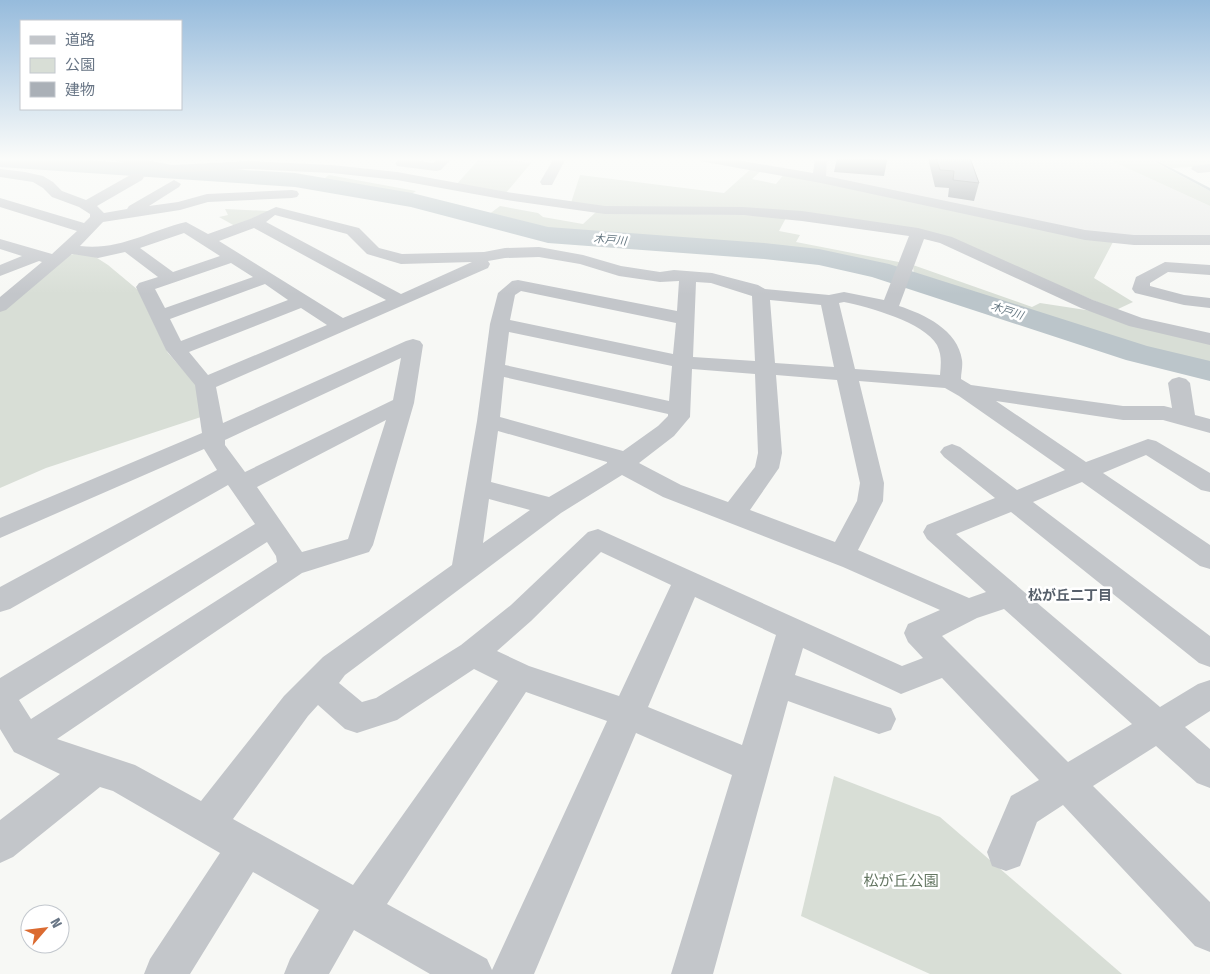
<svg xmlns="http://www.w3.org/2000/svg" width="1210" height="974" font-family="'Fira Sans Condensed','Noto Sans JP',sans-serif">
<rect width="100%" height="100%" fill="#f7f8f5"/>
<!-- built -->
<polygon fill="#e8e9e8" points="825,158 1105,158 1210,206 1210,235 1125,235 1085,231 826,179 824,175"/>
<!-- green -->
<g fill="#d8ded6">
<polygon points="480,158 497,158 531,163 505,194 456,185"/>
<polygon points="1105,158 1147,158 1210,191 1210,206"/>
<polygon points="1153,158 1210,158 1210,166 1172,168"/>
<polygon points="753,167 763,169 752,179 776,184 785,173 1113,242 1094,278 1133,302 1116,310 950,239 803,215 609,208 571,203 580,175 724,193"/>
<polygon points="329,175 416,191 406,198 321,181"/>
<polygon points="500,206 538,213 543,217 583,224 596,212 787,216 779,231 800,235 796,242 904,263 895,271 824,254 609,238 549,231 488,215"/>
<polygon points="225,209 269,211 235,226 219,217 228,215"/>
<polygon points="74,254 94,256 108,265 138,290 168,353 198,387 201,417 46,468 0,488 0,309 65,256"/>
<polygon points="913,265 1032,307 1040,303 1099,312 1210,342 1210,368 1133,349 914,277"/>
<polygon points="834,776 940,817 1122,974 930,974 801,916"/>
</g>
<g fill="none" stroke-linecap="round" stroke-linejoin="round">
<!-- stream -->
<polygon fill="#bbc5ca" fill-rule="evenodd" points="1148,158 1152,158 1210,188 1210,191"/>
<!-- river -->
<polygon fill="#bbc5ca" fill-rule="evenodd" points="0,158 48,158 295,173 412,193 548,227 764,243 819,249 889,264 1147,346 1210,361 1210,381 1126,360 872,277 819,265 764,259 548,243 411,207 295,187 0,167"/>
<!-- minor -->
<g fill="#c3c6ca" fill-rule="evenodd">
<path d="M 115,158 L 136,158 L 172,165 L 250,161 L 332,165 L 397,172 L 507,192 L 605,206 L 743,207 L 802,211 L 918,228 L 952,237 L 1093,300 L 1142,318 L 1210,333 L 1210,345 L 1129,326 L 1081,308 L 940,243 L 924,239 L 899,306 C 924,314 958,330 962,360 C 963,366 961,373 961,379 L 971,385 L 1123,406 L 1164,406 L 1172,408 L 1168,383 L 1172,379 L 1179,377 L 1186,379 L 1190,383 L 1195,415 L 1210,419 L 1210,433 L 1163,420 L 1123,420 L 996,401 L 1086,462 L 1148,439 L 1156,441 L 1210,473 L 1210,492 L 1201,490 L 1146,455 L 1103,473 L 1210,545 L 1210,569 L 1200,566 L 1082,482 L 1033,502 L 1210,636 L 1210,667 L 1199,663 L 1011,512 L 956,534 L 1160,707 L 1198,684 L 1210,680 L 1210,711 L 1185,727 L 1210,749 L 1210,788 L 1197,783 L 1156,746 L 1093,786 L 1210,902 L 1210,952 L 1195,946 L 1063,805 L 1037,822 L 1020,866 L 1006,871 L 992,866 L 987,852 L 1011,796 L 1039,780 L 942,678 L 901,694 L 803,648 L 795,675 L 891,708 L 896,719 L 891,730 L 879,734 L 788,701 L 713,974 L 671,974 L 732,775 L 636,733 L 534,974 L 430,974 L 354,930 L 329,974 L 284,974 L 290,959 L 319,910 L 253,872 L 190,974 L 144,974 L 150,959 L 220,853 L 113,791 L 100,787 L 13,857 L 0,863 L 0,820 L 60,774 L 14,752 L 0,729 L 0,678 L 255,524 L 228,485 L 10,609 L 0,612 L 0,587 L 217,470 L 204,449 L 0,538 L 0,518 L 202,433 L 195,385 L 166,350 L 136,287 L 139,283 L 158,277 L 125,252 L 98,258 L 72,254 L 6,310 L 0,312 L 0,297 L 42,262 L 39,261 L 0,276 L 0,265 L 22,256 L 0,249 L 0,239 L 52,254 L 77,231 L 0,207 L 0,198 L 84,223 L 90,217 L 90,214 L 79,207 L 52,197 L 43,188 L 33,182 L 0,177 L 0,169 L 25,172 L 43,176 L 53,182 L 62,191 L 86,200 L 132,174 L 142,174 L 144,177 L 142,180 L 97,206 L 104,213 L 127,209 L 129,206 L 174,180 L 181,184 L 179,187 L 149,206 L 178,202 L 207,194 L 292,190 L 297,191 L 299,194 L 297,197 L 292,198 L 208,202 L 180,210 L 103,222 L 80,246 C 118,251 149,231 186,222 L 208,234 L 250,219 L 276,207 L 359,228 L 379,248 L 402,254 L 484,252 L 505,248 L 539,247 L 583,255 L 621,266 L 660,272 L 674,270 L 712,273 L 758,285 L 765,289 L 829,295 L 844,292 L 884,300 L 909,236 L 802,221 L 743,215 L 605,214 L 507,200 L 397,180 L 332,173 L 250,169 L 172,173 L 116,161 ZM 275,215 L 347,234 L 367,254 L 401,264 L 472,262 L 401,294 L 266,222 ZM 254,228 L 386,300 L 343,318 L 219,241 ZM 184,233 L 220,256 L 173,272 L 140,248 ZM 539,257 L 580,264 L 619,276 L 660,282 L 679,281 L 677,311 L 518,280 L 512,281 L 498,293 L 490,324 L 477,421 L 452,565 L 323,657 L 284,696 L 201,801 L 135,765 L 57,739 L 302,573 L 369,552 L 373,545 L 414,403 L 423,345 L 420,341 L 413,339 L 406,341 L 223,423 L 216,387 L 488,268 L 490,264 L 488,261 L 505,258 ZM 231,263 L 253,277 L 165,308 L 155,289 ZM 696,282 L 711,283 L 752,296 L 755,361 L 693,357 ZM 265,284 L 288,300 L 181,341 L 170,319 ZM 521,291 L 676,323 L 673,354 L 510,320 L 515,295 ZM 770,300 L 821,305 L 834,367 L 775,363 ZM 844,302 C 868,307 924,322 937,345 C 942,355 941,364 940,375 L 855,369 L 839,303 ZM 301,308 L 327,325 L 208,375 L 189,352 ZM 509,332 L 672,366 L 669,401 L 505,365 ZM 401,358 L 393,400 L 245,472 L 225,445 L 225,440 ZM 692,369 L 755,374 L 758,453 L 755,467 L 728,502 L 681,485 L 639,463 L 674,436 L 690,417 ZM 776,375 L 837,380 L 860,483 L 857,501 L 835,542 L 750,510 L 779,468 L 782,453 ZM 504,377 L 668,414 L 668,416 L 658,426 L 623,451 L 500,417 ZM 859,381 L 945,388 L 959,396 L 1065,470 L 1017,490 L 960,447 L 952,444 L 944,447 L 940,452 L 944,457 L 995,498 L 927,525 L 923,532 L 927,539 L 986,592 L 969,598 L 858,550 L 883,501 L 884,483 ZM 386,420 L 348,539 L 302,552 L 257,487 ZM 498,431 L 607,462 L 607,463 L 549,497 L 491,482 ZM 622,475 L 663,497 L 843,567 L 940,610 L 908,624 L 904,633 L 908,642 L 923,658 L 902,666 L 598,529 L 588,532 L 511,605 L 461,645 L 376,698 L 362,702 L 339,683 L 345,675 L 561,513 ZM 489,499 L 530,510 L 483,543 ZM 267,542 L 276,556 L 277,562 L 31,719 L 19,700 ZM 601,552 L 671,585 L 619,696 L 529,666 L 497,651 L 531,621 ZM 695,597 L 776,635 L 742,745 L 648,707 ZM 1004,609 L 1132,724 L 1068,762 L 942,636 L 977,618 ZM 474,669 L 498,681 L 353,885 L 233,819 L 308,716 L 318,705 L 345,729 L 357,733 L 397,720 ZM 526,692 L 607,721 L 492,970 L 487,959 L 387,904 Z"/>
<polygon points="400,158 414,158 413,160 433,163 439,158 452,158 441,170 436,171 397,166 395,163"/>
<polygon points="554,158 566,158 552,185 542,185 540,182"/>
<polygon points="699,158 725,158 813,173 815,158 827,158 826,176 1085,230 1134,235 1210,235 1210,245 1134,245 1085,240 821,183 705,162 700,161"/>
<polygon points="1210,164 1210,172 1198,173 1191,169 1193,166"/>
<polygon points="1165,262 1210,265 1210,275 1168,272 1150,283 1150,286 1184,295 1210,298 1210,308 1184,305 1135,293 1132,289 1136,277"/>
</g>
</g>
<!-- wall -->
<g fill="#92979d">
<polygon points="837,158 885,158 885,159 887,161 884,176 834,172"/>
<polygon points="928,158 970,158 979,183 974,201 948,197 949,188 935,187"/>
</g>
<!-- building -->
<g fill="#aab0b7" stroke="#777b80">
<polygon points="849,158 884,158 887,161"/>
<polygon points="936,158 970,158 979,183 953,180 954,171 940,170"/>
</g>
<!-- sky -->
<linearGradient id="sky" x2="0" y2="1"><stop stop-color="#96bbdc"/><stop offset="0.54" stop-color="#fbfcfa"/><stop offset="1" stop-color="#fbfcfa" stop-opacity="0"/></linearGradient>
<rect width="1210" height="294" fill="url(#sky)"/>
<g text-anchor="middle" dominant-baseline="central" stroke-width="5" stroke-linejoin="round" paint-order="stroke">
<!-- far-water labels -->
<g font-size="11" font-style="italic" fill="#647680" stroke="#fff">
<text transform="translate(610 240) rotate(5)">木戸川</text>
<text transform="translate(1007 311) rotate(18)">木戸川</text>
</g>
<!-- neighbourhood labels -->
<g font-size="14" font-weight="bold" fill="#565f6a" stroke="#fff">
<text x="1070" y="595">松が丘二丁目</text>
</g>
<!-- near-park labels -->
<g font-size="15" fill="#657763" stroke="#fff">
<text x="901" y="881">松が丘公園</text>
</g>
</g>
<!-- legend -->
<rect x="20" y="20" width="162" height="90" fill="#ffffff" stroke="#c3c8ce"/>
<rect x="30" y="36" width="25" height="8" fill="#c3c6ca" stroke="#c3c8ce"/>
<text x="65" y="45" font-size="15" fill="#687585">道路</text>
<rect x="30" y="58" width="25" height="15" fill="#d8ded6" stroke="#c3c8ce"/>
<text x="65" y="70" font-size="15" fill="#687585">公園</text>
<rect x="30" y="82" width="25" height="15" fill="#aab0b7" stroke="#c3c8ce"/>
<text x="65" y="95" font-size="15" fill="#687585">建物</text>
<!-- north arrow -->
<g transform="translate(45 929) rotate(62)"><circle r="24" fill="#ffffff" stroke="#c3c8ce"/>
<path d="M0-4L9 19L0 12L-9 19Z" fill="#db6b31"/>
<text y="-8" font-size="14" font-weight="bold" text-anchor="middle" fill="#687585">N</text>
</g>
</svg>
